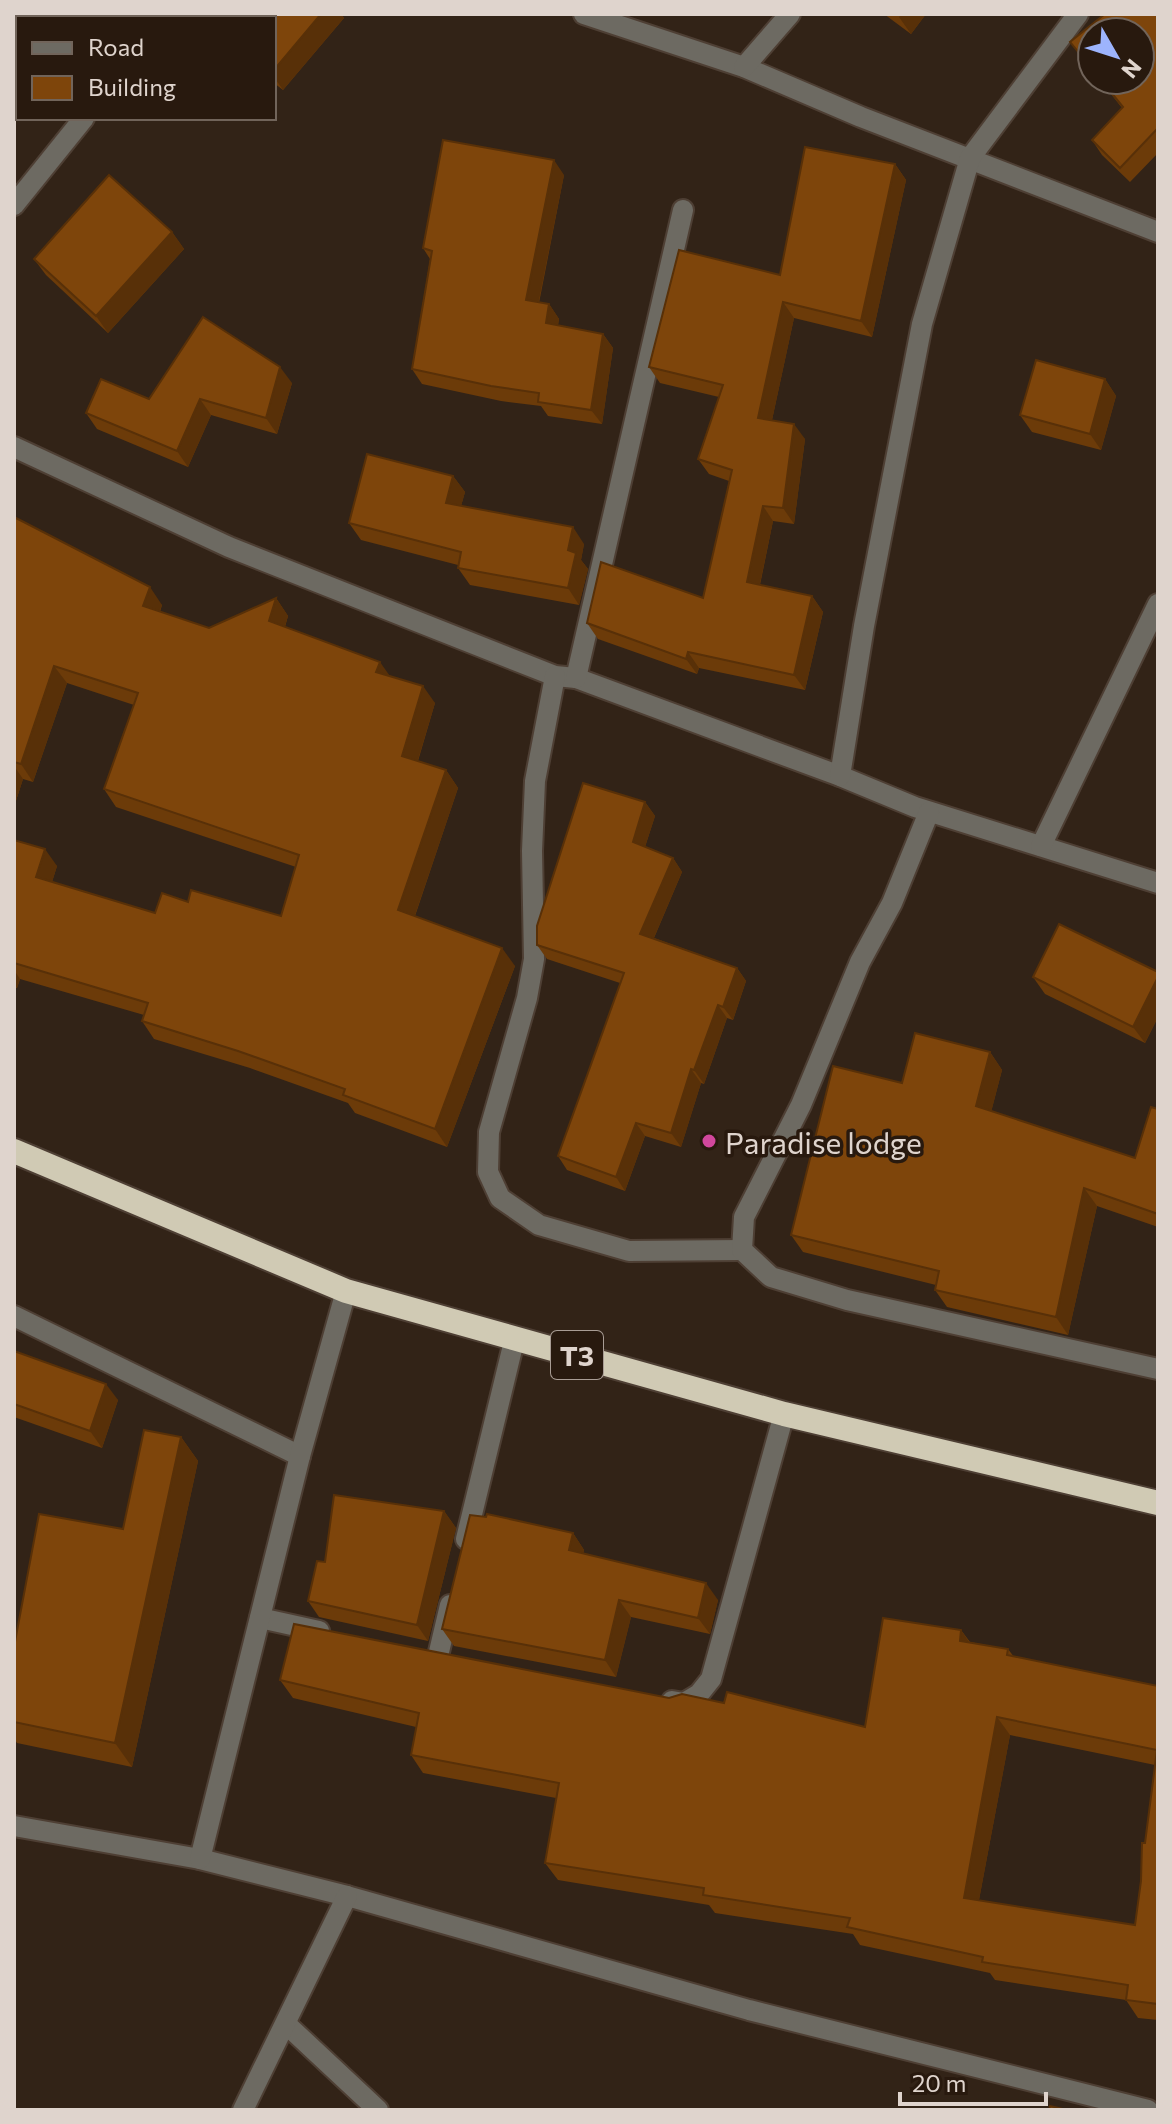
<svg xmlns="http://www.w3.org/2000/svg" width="1172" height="2124" font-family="Commissioner,sans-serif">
<rect width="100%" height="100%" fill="#322317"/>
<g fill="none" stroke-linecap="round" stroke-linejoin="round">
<defs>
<g id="minor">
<polyline points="584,14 744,67 861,117 1158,232"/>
<polyline points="164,18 167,14"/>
<polyline points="744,67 790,14"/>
<polyline points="14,205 84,118"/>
<polyline points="14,447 229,547 555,676 576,678 840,776 915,807 1158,883"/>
<polyline points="555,676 535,781 532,851 534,959 527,998 489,1132 488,1172 500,1198 539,1225 629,1251 742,1250"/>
<polyline points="576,678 683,210"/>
<polyline points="840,776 864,626 922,324 970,158 1078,14"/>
<polyline points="929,812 892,903 860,962 801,1105 744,1217 742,1250 771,1277 847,1300 1158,1369"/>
<polyline points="1041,846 1158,604"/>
<polyline points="14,1316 300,1456"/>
<polyline points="466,1539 515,1337"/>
<polyline points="260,1618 319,1631"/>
<polyline points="438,1656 450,1605"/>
<polyline points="672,1701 684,1703 699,1694 711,1679 784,1414"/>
<polyline points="14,1826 200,1859 347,1896 749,2010 1148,2110"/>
<polyline points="200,1859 300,1456 346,1291"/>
<polyline points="286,2024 378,2110"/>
<polyline points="243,2110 347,1896"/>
</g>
<polyline id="highway" points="14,1151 346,1291 784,1414 1158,1503"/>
</defs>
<!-- minor casing -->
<use href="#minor" stroke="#4e3f34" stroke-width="24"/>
<!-- highway casing -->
<use href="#highway" stroke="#4e3f34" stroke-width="28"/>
<!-- minor -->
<use href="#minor" stroke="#6d6a62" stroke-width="20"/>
<!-- highway -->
<use href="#highway" stroke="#d0cab4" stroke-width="24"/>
</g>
<!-- wall -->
<g fill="#6c3b09" fill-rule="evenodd">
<polygon points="223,14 341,14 344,18 283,90 274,83 274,18"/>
<polygon points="884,14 926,14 911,34"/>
<polygon points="1105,14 1158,14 1158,153 1130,182 1102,155 1092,140 1122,108 1100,80 1140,80 1140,32 1092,32 1092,71 1070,42"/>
<polygon points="895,164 906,180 872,337 794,318 772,420 805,439 794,524 773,521 760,585 812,596 823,612 805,690 699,668 697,674 598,639 587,623 703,598 729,481 709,474 698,459 719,397 660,383 649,367 780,275"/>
<polygon points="564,175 539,303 549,304 559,319 558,325 603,334 613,348 602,424 548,416 541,406 501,401 422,384 412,369 430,259 423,248"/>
<polygon points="172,232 184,249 108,333 46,275 34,259"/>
<polygon points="1105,379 1116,396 1101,450 1032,432 1020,415"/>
<polygon points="292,383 277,434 211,415 188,467 97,429 86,413 149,399"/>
<polygon points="453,476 465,492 461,506 584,544 581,560 588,569 579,605 470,585 458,568 458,565 361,540 349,523"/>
<polygon points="14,517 162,605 160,612 209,628 276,598 288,616 285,627 391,676 435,703 418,761 446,770 458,788 415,916 515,966 447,1147 355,1113 348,1103 250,1068 154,1039 142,1021 144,1015 20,979 17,988 14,987 14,840 57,866 52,882 155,913 188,902 281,916 296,867 116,807 104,789 134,705 67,683 33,782 23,779 14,807"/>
<polygon points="645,802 655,816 645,847 673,858 682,872 654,938 737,968 746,981 733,1020 727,1018 704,1084 701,1083 681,1147 645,1136 625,1191 567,1170 558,1156 620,983 547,959 537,945"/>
<polygon points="1158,972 1158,1017 1145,1043 1045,994 1033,977"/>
<polygon points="990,1052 1002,1070 991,1112 1135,1158 1158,1109 1158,1227 1097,1206 1068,1335 947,1307 935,1290 936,1285 803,1252 791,1235 902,1083"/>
<polygon points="14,1351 118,1400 102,1448 14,1417"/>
<polygon points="181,1437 198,1461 132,1767 17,1743 14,1738 14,1647 123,1529"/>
<polygon points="444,1511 456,1528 428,1641 319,1617 308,1601 325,1562"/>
<polygon points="573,1533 584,1550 583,1554 718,1600 710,1634 631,1617 616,1677 454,1646 442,1629"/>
<path d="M 961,1630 L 970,1642 L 1008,1649 L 1014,1657 L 1158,1686 L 1158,2020 L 1138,2018 L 1126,2000 L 995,1980 L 990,1973 L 860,1945 L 853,1934 L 715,1913 L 709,1905 L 558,1880 L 545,1863 L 556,1798 L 423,1773 L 411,1755 L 416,1727 L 293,1698 L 280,1680 L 669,1698 L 724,1703 L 865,1727 ZM 1010,1735 L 1155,1765 L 1135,1925 L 979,1900 Z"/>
</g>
<!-- shaded-wall -->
<g fill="#583008">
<polygon points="321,14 341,14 344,18 283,90 274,77 274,70"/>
<polygon points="902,14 926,14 911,34 899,17"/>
<polygon points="554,160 564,175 536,315 526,300"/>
<polygon points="895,164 906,180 872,337 861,321"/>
<polygon points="172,232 184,249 108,333 96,316"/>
<polygon points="783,302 794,318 769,434 758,418"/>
<polygon points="549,304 559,319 556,337 546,323"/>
<polygon points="603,334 613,348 602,424 591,410"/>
<polygon points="280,367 292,383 277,434 266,418"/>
<polygon points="1105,379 1116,396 1101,450 1090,434"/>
<polygon points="200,399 211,415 188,467 177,451"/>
<polygon points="794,424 805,439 794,524 783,508"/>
<polygon points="453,476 465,492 457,520 446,503"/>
<polygon points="763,506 773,521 757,598 747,582"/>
<polygon points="573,527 584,544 581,560 588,569 579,605 568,588 568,550"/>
<polygon points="150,587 162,605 155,624 143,606"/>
<polygon points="812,596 823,612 805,690 794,675"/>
<polygon points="276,598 288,616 281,639 269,621"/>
<polygon points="688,652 699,668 697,674 686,659"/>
<polygon points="380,662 392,679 376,672"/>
<polygon points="54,666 67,683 33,782 21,764"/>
<polygon points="423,686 435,703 414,773 402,756"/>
<polygon points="14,766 23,779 14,807"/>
<polygon points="446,770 458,788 411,927 398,910"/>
<polygon points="645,802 655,816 642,856 633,842"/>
<polygon points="45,849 57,866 48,895 36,877"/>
<polygon points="673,858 682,872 650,947 640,934"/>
<polygon points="502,948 515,966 447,1147 435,1129"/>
<polygon points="737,968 746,981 733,1020 723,1007"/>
<polygon points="14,970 20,979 17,988 14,983"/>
<polygon points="1158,977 1158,1017 1145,1043 1133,1027"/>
<polygon points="718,1005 727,1018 704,1084 694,1070"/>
<polygon points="990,1052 1002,1070 988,1124 976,1106"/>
<polygon points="691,1069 701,1083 681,1147 671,1133"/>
<polygon points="636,1123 645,1136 625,1191 616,1177"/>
<polygon points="1084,1188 1097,1206 1068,1335 1056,1317"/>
<polygon points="106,1384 118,1400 102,1448 90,1431"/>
<polygon points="181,1437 198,1461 132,1767 115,1743"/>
<polygon points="444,1511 456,1528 428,1641 417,1625"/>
<polygon points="573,1533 584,1550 580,1567 569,1550"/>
<polygon points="706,1583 718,1600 710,1634 698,1618"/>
<polygon points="619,1600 631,1617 616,1677 605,1660"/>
<polygon points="961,1630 973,1648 960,1641"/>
<polygon points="997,1717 1010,1735 976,1916 964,1898"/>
</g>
<!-- building -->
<g fill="#7e450b" stroke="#583008" stroke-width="2" fill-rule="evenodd">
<polygon points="223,14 321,14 274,70 274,18 220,18"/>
<polygon points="1105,14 1158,14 1158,128 1120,168 1092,140 1123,107 1101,80 1140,80 1140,32 1092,32 1092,69 1070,42"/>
<polygon points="443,140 554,160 526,300 549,304 546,323 603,334 591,410 538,402 539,393 491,386 412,369 432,251 423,248"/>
<polygon points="805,147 895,164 861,321 783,302 758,418 794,424 783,508 763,506 747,582 812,596 794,675 688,652 686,659 587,623 601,562 703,598 732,470 698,459 723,385 649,367 679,250 780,275"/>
<polygon points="109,175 172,232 96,316 34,259"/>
<polygon points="203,317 280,367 266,418 200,399 177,451 86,413 101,379 149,399"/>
<polygon points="1036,360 1105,379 1090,434 1020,415"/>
<polygon points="367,454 453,476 446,503 573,527 568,550 576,553 568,588 458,568 461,552 349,523"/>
<polygon points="14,517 150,587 143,606 209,628 276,598 269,621 380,662 376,672 423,686 402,756 446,770 398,910 502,948 435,1129 343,1095 345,1089 238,1051 142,1021 148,1003 14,963 14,840 45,849 36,877 155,913 162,893 188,902 191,890 281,916 299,855 104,789 138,693 54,666 21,764 14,762"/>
<polygon points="583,783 645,802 633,842 673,858 640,934 737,968 723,1007 718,1005 694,1070 691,1069 671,1133 636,1123 616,1177 558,1156 624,973 537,945 537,926"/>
<polygon points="1059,924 1158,972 1158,977 1133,1027 1033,977"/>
<polygon points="915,1033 990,1052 976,1106 1135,1158 1151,1107 1158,1109 1158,1214 1084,1188 1056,1317 935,1290 939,1271 791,1235 833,1066 902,1083"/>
<polygon points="14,1351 106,1384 90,1431 14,1404"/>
<polygon points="144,1430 181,1437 115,1743 14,1722 14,1647 39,1514 123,1529"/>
<polygon points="334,1495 444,1511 417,1625 308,1601 317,1561 325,1562"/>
<polygon points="487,1514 573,1533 569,1550 706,1583 698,1618 619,1600 605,1660 442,1629 470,1515 486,1517"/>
<path d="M 883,1618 L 961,1630 L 960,1641 L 1008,1649 L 1007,1655 L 1158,1686 L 1158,2004 L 1126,2000 L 1128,1985 L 982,1962 L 983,1957 L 847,1927 L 850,1918 L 703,1895 L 704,1888 L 545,1863 L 559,1783 L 411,1755 L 419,1713 L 280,1680 L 294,1624 L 669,1698 L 682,1694 L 724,1703 L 727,1692 L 865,1727 ZM 997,1717 L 1157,1750 L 1145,1843 L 1142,1843 L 1141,1881 L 1135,1925 L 964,1898 Z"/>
<polygon points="1050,2106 1067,2110 1049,2110"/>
</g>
<!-- markers -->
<circle fill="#d1479c" stroke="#28190e" stroke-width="3" cx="709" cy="1141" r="8"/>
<g text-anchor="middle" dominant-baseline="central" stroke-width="7" stroke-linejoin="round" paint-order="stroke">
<!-- shield labels -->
<rect fill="#28190e" stroke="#a89c94" stroke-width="2" x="551" y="1331" width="52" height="48" rx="6"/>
<g font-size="28" font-weight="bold" fill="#dfd4cd">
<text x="577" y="1355">T3</text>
</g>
<!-- poi labels -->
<g font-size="30" fill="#dfd4cd" stroke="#28190e" text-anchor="start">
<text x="725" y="1141">Paradise lodge</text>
</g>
</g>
<!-- border -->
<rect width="1172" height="2124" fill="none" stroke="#dfd4cd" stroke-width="32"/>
<!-- legend -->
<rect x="16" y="16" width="260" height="104" fill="#28190e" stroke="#71645a" stroke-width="2"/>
<rect x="32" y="42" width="40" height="12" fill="#6d6a62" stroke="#71645a" stroke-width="2"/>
<text x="88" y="56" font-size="24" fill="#dfd4cd">Road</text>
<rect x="32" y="76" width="40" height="24" fill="#7e450b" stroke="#71645a" stroke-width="2"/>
<text x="88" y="96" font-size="24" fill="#dfd4cd">Building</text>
<!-- north arrow -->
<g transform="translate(1116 56) rotate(129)"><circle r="38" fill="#28190e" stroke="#71645a" stroke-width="2"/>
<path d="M0-6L14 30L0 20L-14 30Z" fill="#9db4fd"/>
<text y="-12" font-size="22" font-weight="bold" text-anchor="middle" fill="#dfd4cd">N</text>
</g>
<!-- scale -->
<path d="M900 2092v12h146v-12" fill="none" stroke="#dfd4cd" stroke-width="4"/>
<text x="912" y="2092" font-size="24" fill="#dfd4cd" stroke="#28190e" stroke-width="6" paint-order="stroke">20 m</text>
</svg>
